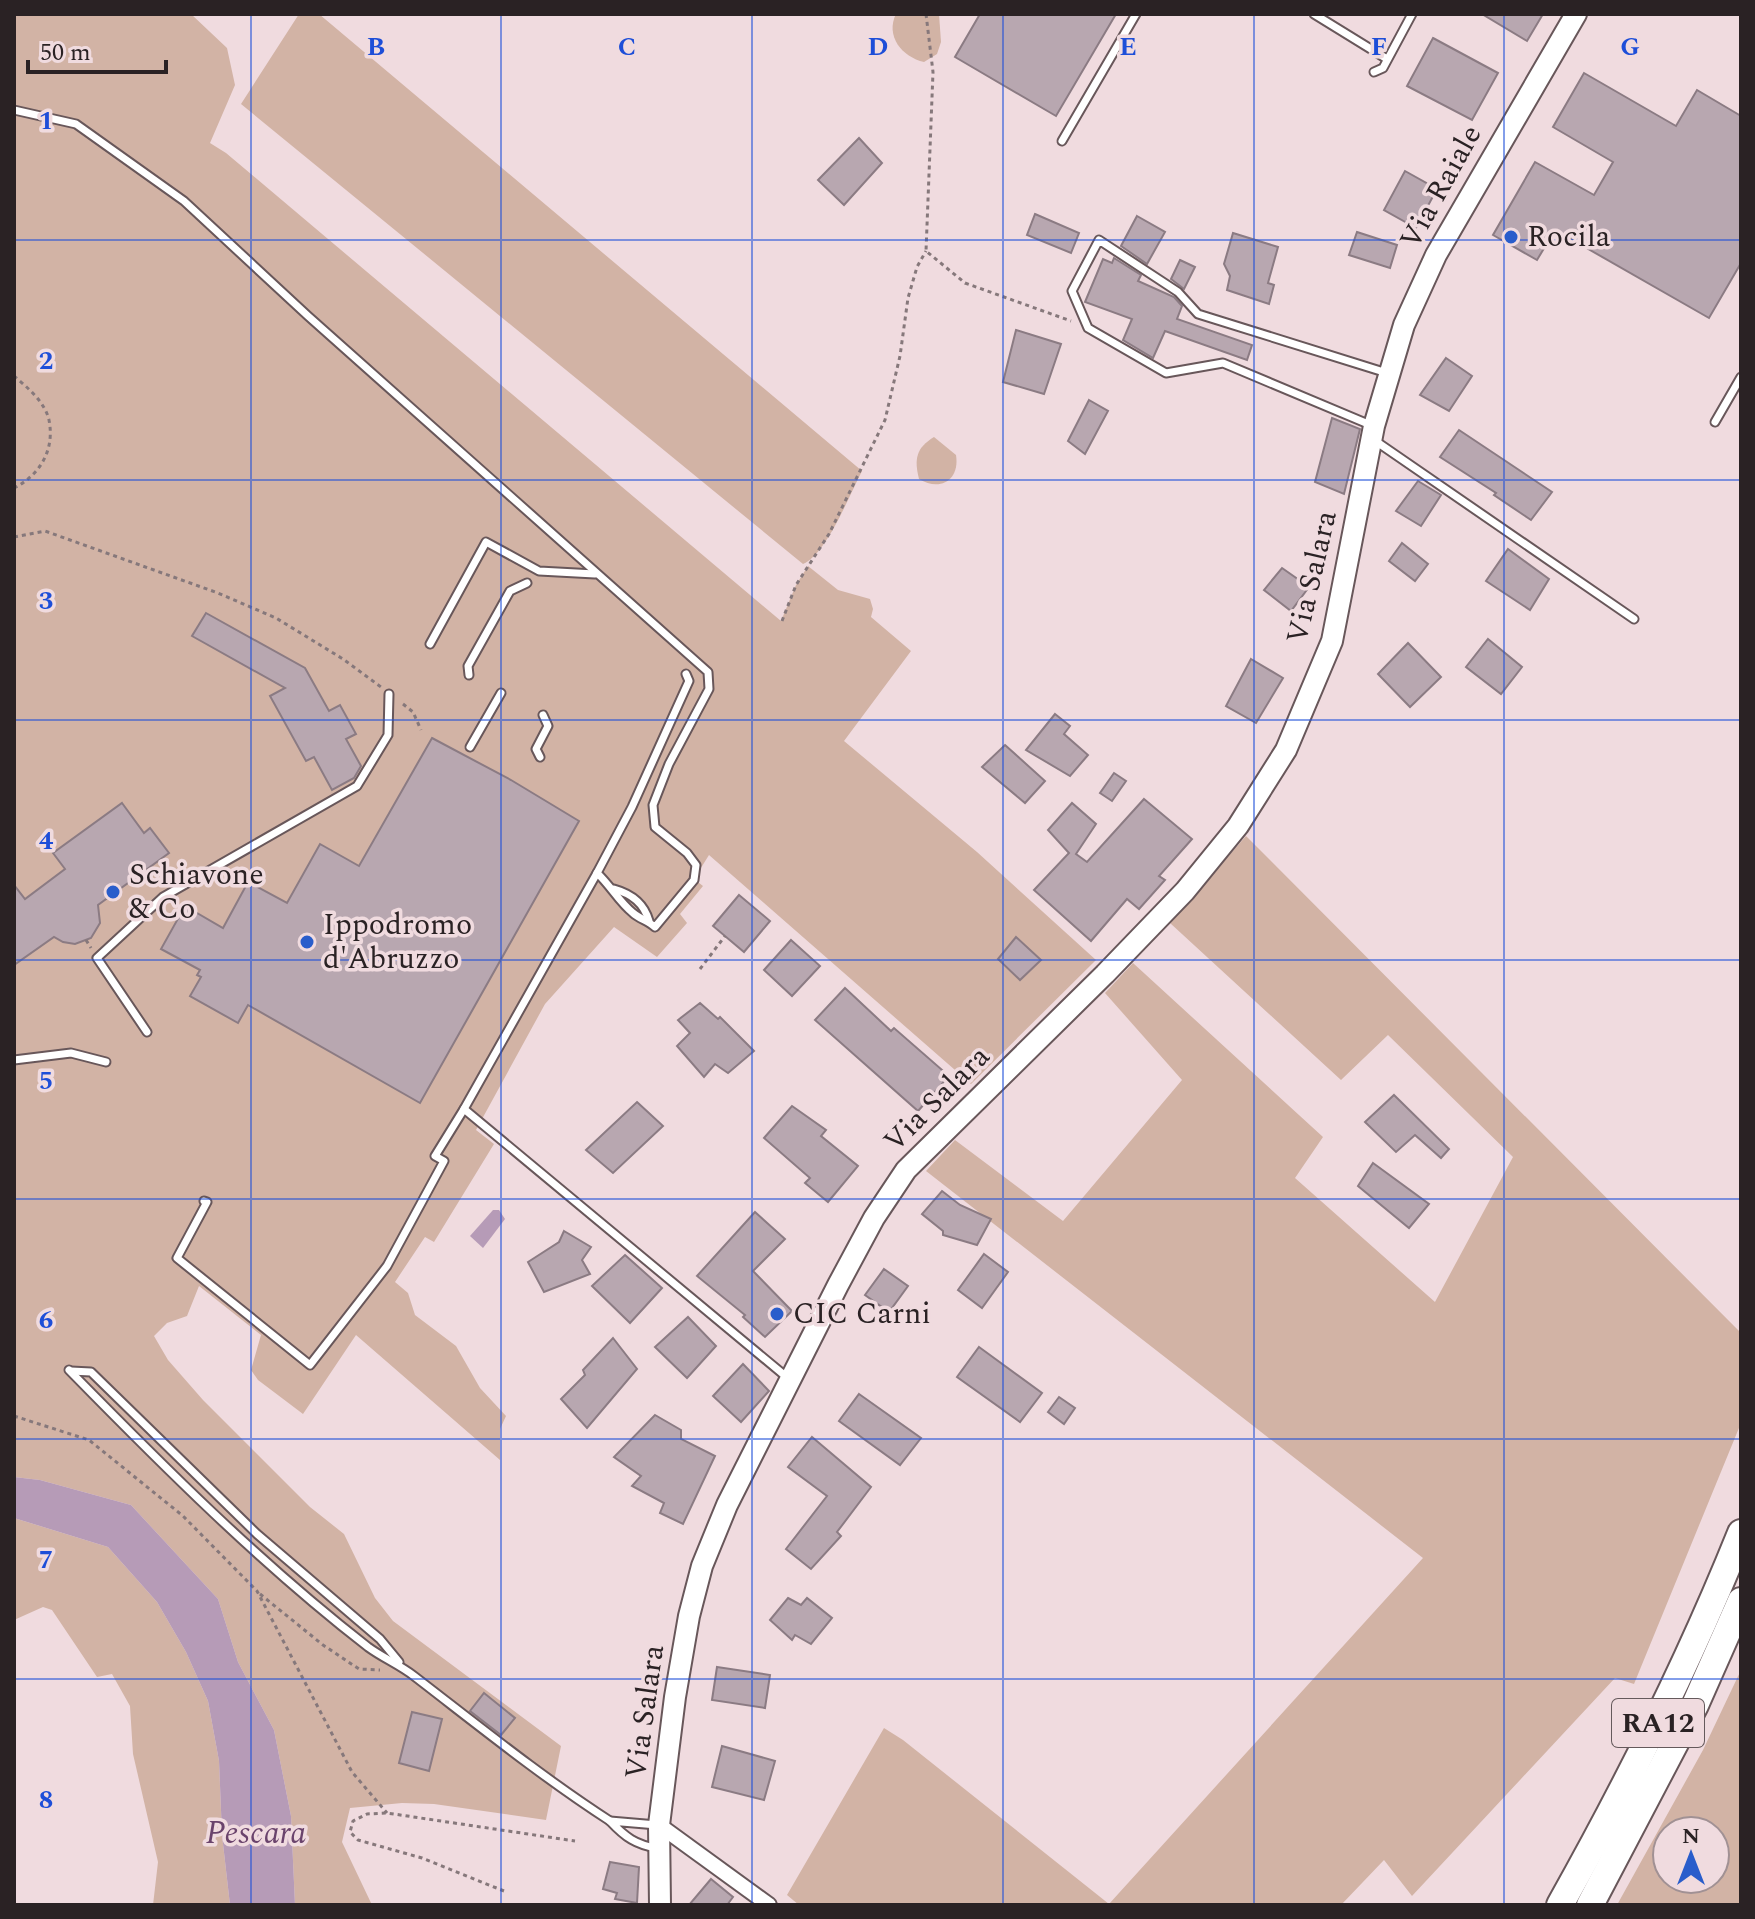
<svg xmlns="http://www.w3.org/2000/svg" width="1755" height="1919" font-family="Spectral,serif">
<rect width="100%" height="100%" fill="#f0dbdf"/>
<!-- green -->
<g fill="#d2b3a5" fill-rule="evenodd">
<polygon points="14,14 191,14 227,48 235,85 210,143 226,153 781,621 796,585 808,566 838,590 870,599 873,609 871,617 911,651 844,741 977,852 1096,960 971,1084 709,855 694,879 703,886 680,914 687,923 657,957 614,927 545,1004 476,1130 494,1144 434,1242 425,1237 395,1282 408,1293 415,1315 456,1346 480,1388 506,1416 500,1429 500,1460 356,1335 303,1414 258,1380 251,1370 261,1335 199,1286 187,1316 167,1323 154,1336 168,1360 203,1400 310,1507 344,1534 375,1598 393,1621 561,1746 546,1820 434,1804 402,1803 350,1808 342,1842 372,1905 295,1905 291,1816 274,1730 238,1662 218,1599 131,1505 40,1480 14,1477"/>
<path d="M 299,14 L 319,14 L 862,471 C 850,494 826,555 803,564 L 241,104 Z"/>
<path d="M 896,14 L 939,14 L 941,42 L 937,54 L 924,62 C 902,57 885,36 896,14 Z"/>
<path d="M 934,437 L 956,455 C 960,480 940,492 919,479 C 914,459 916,448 934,437 Z"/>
<polygon points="1246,836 1741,1333 1741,1423 1634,1684 1615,1678 1412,1896 1384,1860 1341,1905 799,1905 787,1895 884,1728 903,1740 1109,1904 1423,1558 926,1171 955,1140 1063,1221 1182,1080 1105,993 1133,963 1323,1137 1295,1178 1435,1302 1513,1157 1388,1035 1341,1080 1170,923"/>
<polygon points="14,1518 108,1547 157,1602 186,1652 208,1701 219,1761 222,1835 230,1905 153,1905 158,1862 133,1754 130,1706 112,1674 97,1677 52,1610 43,1607 14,1620"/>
<path d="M 1741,1670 L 1741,1905 L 1617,1905 L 1703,1750 ZM 1667,1831 L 1715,1831 L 1715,1879 L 1667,1879 Z"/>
</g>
<!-- water -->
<g fill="#b69bb7">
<polygon points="493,1210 499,1210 505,1219 483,1248 470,1236"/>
<polygon points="14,1477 40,1480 131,1505 218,1599 238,1662 274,1730 291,1816 295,1905 230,1905 222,1835 219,1761 208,1701 186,1652 157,1602 108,1547 14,1518"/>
</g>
<!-- building -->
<g fill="#b8a7b0" stroke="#8b7b83" stroke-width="2">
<polygon points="980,14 1116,14 1056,116 955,57"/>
<polygon points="1482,14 1543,14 1527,41"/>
<polygon points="1433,38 1498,73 1472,120 1407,86"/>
<polygon points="1584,73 1676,126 1697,90 1741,116 1741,263 1709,318 1555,230 1537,260 1493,235 1535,162 1594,195 1613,162 1553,127"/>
<polygon points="859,138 882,163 844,205 818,180"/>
<polygon points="1405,171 1437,189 1416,228 1384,210"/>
<polygon points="1035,214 1079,233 1071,253 1027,235"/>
<polygon points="1137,216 1165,232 1147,264 1121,246"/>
<polygon points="1357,232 1397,245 1390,268 1349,255"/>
<polygon points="1233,233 1278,247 1268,283 1274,285 1269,304 1227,290 1230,276 1224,264"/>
<polygon points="1114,258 1141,275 1138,281 1174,297 1182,306 1177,319 1252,345 1247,360 1165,331 1153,358 1123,340 1132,319 1085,302 1103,259 1112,263"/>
<polygon points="1180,260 1195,267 1184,289 1171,279"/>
<polygon points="1016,330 1061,344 1044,394 1003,382"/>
<polygon points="1446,358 1472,376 1449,411 1420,395"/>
<polygon points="1089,400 1108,411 1085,454 1068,441"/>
<polygon points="1332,418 1360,429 1344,494 1315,482"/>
<polygon points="1459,430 1552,492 1531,520 1494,495 1496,493 1440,457"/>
<polygon points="1418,481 1441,495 1421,526 1396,511"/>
<polygon points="1402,543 1428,564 1415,581 1389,561"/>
<polygon points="1508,549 1549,579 1530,610 1486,581"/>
<polygon points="1282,568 1309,587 1291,611 1264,590"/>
<polygon points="206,613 305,668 329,711 340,705 356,734 346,739 361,766 354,778 332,790 314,757 306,761 270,696 285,688 192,636"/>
<polygon points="1488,639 1522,667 1501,694 1466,667"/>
<polygon points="1408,643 1441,677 1410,707 1378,674"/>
<polygon points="1251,659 1283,678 1256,723 1226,706"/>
<polygon points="1055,714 1070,726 1064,734 1088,755 1070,776 1026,750"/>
<polygon points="432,738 511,780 579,821 420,1103 248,1005 238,1023 190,996 201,977 197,975 200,970 161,949 185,906 223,928 248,882 287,903 320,844 359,866"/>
<polygon points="1005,745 1045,781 1025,803 982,767"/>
<polygon points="1114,773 1126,781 1112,801 1100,793"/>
<polygon points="1144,799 1192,839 1159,876 1165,880 1139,909 1127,899 1091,941 1034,890 1069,853 1048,830 1072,803 1096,824 1076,854 1087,862"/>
<polygon points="122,803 144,833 150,828 169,853 98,905 100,923 91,938 75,944 63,942 54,937 14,965 14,885 25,899 65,869 53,853"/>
<polygon points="739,895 770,921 744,952 713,926"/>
<polygon points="1016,937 1041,960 1020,980 998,959"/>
<polygon points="791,940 820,966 792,996 764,970"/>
<polygon points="845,988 891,1031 894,1028 949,1076 918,1111 815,1020"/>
<polygon points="700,1003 718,1019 720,1017 754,1051 728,1073 715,1064 704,1077 677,1046 690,1033 678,1020"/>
<polygon points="1394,1095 1449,1149 1441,1158 1415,1135 1396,1152 1365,1122"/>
<polygon points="637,1102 663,1126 613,1173 586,1150"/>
<polygon points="792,1106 826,1130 821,1136 858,1166 828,1202 805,1183 810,1178 764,1138"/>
<polygon points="1373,1163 1429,1204 1409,1228 1358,1186"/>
<polygon points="942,1191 960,1205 991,1219 977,1245 943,1235 943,1231 922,1214"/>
<polygon points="755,1212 785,1239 753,1271 792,1311 765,1337 743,1317 745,1315 697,1276"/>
<polygon points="564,1231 591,1247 582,1260 590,1274 544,1292 528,1262 559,1242"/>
<polygon points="984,1254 1008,1272 982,1308 958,1290"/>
<polygon points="625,1255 662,1288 630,1323 592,1286"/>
<polygon points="884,1269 908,1286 889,1312 865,1295"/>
<polygon points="688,1317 716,1346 687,1378 655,1347"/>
<polygon points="613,1338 637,1369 587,1428 561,1399 585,1375 583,1370"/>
<polygon points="979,1347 1042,1393 1020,1422 957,1377"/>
<polygon points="743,1364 769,1391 741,1422 713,1396"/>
<polygon points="859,1394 921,1438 900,1465 839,1421"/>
<polygon points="1059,1397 1075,1408 1064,1424 1048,1412"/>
<polygon points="655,1415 681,1430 681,1439 715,1456 683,1524 660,1513 664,1503 632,1486 641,1476 614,1457"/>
<polygon points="812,1437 871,1487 837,1532 841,1536 811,1569 786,1549 827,1496 788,1467"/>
<polygon points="788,1598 801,1605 807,1598 832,1618 811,1644 795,1635 792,1640 770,1620"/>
<polygon points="717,1667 770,1675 765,1708 712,1700"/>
<polygon points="484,1693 515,1718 501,1735 470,1711"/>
<polygon points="412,1712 442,1719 429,1771 399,1763"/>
<polygon points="722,1746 775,1761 764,1800 712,1787"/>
<polygon points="610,1862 639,1867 637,1903 615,1899 617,1893 603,1889"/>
<polygon points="711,1879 733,1897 727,1905 689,1905"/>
</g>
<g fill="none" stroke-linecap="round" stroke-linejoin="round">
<defs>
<g id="lane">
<polyline points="1314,14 1387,59"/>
<polyline points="1374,72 1383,68 1412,14"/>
<path d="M 14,110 L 76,124 L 184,201 L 308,316 L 708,672 L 709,689 L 669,764 L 653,805 L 655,827 L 687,853 L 696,865 L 694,880 L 655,927 C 648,921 640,919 633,913 C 619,902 611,886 597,873"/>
<polyline points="1062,141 1136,14"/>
<polyline points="1715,422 1741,377"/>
<polyline points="1373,426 1223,363 1166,373 1088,328 1072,291 1099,240 1178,292 1198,314 1387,373"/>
<polyline points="1374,440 1634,619"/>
<polyline points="430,644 486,542 539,571 595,574"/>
<polyline points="469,675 468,666 510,591 527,583"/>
<polyline points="470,747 501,693"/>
<polyline points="540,757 536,749 548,726 543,715"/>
<path d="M 614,889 C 632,894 644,903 649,921"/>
<polyline points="147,1032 97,958 163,897 357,786 388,735 389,694"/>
<polyline points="14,1060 71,1053 106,1062"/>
<polyline points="464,1109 789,1379"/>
<polyline points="204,1201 207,1202 177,1258 310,1365 387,1266 444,1161 435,1156 464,1109 597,873 632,807 689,681 686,674"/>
<path d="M 69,1370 C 164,1467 260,1563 368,1647 C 383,1658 400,1665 414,1676 C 479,1726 542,1777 610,1821"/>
<polyline points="71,1371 91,1372 257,1534 380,1639 399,1662"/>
<path d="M 657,1825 L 610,1821 C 625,1837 636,1845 657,1848"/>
</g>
<polyline id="street" points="659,1825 769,1905"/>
<polyline id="secondary" points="660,1905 659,1825 675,1697 689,1616 702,1566 727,1505 838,1285 874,1218 906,1170 1105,974 1185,891 1238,826 1286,750 1332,641 1374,426 1404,325 1436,255 1576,14"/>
<g id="highway">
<path d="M 1560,1905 C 1628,1784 1689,1662 1741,1533"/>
<polyline points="1590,1905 1695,1705 1741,1601"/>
</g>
</defs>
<!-- lane casing -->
<use href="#lane" stroke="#68575a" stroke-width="11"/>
<!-- street casing -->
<use href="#street" stroke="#68575a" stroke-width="18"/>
<!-- secondary casing -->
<use href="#secondary" stroke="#68575a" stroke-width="24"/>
<!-- highway casing -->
<use href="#highway" stroke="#68575a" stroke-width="30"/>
<!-- path -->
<g stroke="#86787b" stroke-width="3" stroke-dasharray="4 4" stroke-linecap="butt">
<polyline points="926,14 933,72 926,251 965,283 1071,321"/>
<path d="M 14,376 C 27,387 45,402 49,420 C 55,450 40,475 14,488"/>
<polyline points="14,537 45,531 218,593 276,618 343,659 381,687"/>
<polyline points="782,621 796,585 829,534 885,420 900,356 908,298 917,267 926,251"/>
<polyline points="403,704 413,712 421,730"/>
<polyline points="86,940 91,948"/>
<polyline points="700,969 725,936"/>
<polyline points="14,1416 89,1440 183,1516 257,1591 352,1772 387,1813"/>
<polyline points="260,1594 323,1645 359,1669 380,1670"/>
<polyline points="504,1891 422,1858 358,1840 350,1832 353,1821 367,1814 387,1813 575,1841"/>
</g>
<!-- lane -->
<use href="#lane" stroke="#fff" stroke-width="7"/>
<!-- street -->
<use href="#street" stroke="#fff" stroke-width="14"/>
<!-- secondary -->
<use href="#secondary" stroke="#fff" stroke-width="20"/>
<!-- highway -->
<use href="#highway" stroke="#fff" stroke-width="26"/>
</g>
<!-- grid -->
<path fill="none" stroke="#1d4ed8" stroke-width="2" stroke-opacity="0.55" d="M 251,14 L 251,1905M 501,14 L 501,1905M 752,14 L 752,1905M 1003,14 L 1003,1905M 1254,14 L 1254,1905M 1504,14 L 1504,1905M 14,240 L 1741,240M 14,480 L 1741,480M 14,720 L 1741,720M 14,960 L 1741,960M 14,1199 L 1741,1199M 14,1439 L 1741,1439M 14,1679 L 1741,1679"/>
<!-- markers -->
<g fill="#295dcb" stroke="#f0dbdf" stroke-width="3">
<circle cx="1511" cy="237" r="8"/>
<circle cx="113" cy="892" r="8"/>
<circle cx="307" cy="942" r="8"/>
<circle cx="777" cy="1314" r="8"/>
</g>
<g text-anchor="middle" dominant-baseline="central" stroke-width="7" stroke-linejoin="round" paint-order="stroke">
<!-- shield labels -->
<rect fill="#f0dbdf" stroke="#655a5c" stroke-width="2" x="1612" y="1699" width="92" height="48" rx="6"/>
<g font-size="28" font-weight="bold" fill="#2a2224">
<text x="1658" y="1723">RA12</text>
</g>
<!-- street labels -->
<g font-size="30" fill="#2a2224" stroke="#f0dbdf">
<text transform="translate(1441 187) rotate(-61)">Via Raiale</text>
<text transform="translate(1312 577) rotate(-77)">Via Salara</text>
<text transform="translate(937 1099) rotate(-45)">Via Salara</text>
<text transform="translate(645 1712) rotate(-82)">Via Salara</text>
</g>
<!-- poi labels -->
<g font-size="30" fill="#2a2224" stroke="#f0dbdf" text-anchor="start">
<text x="1527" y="237">Rocila</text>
<text x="129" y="875">Schiavone<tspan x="129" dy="34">&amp; Co</tspan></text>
<text x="323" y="925">Ippodromo<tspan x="323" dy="34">d'Abruzzo</tspan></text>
<text x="793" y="1314">CIC Carni</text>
</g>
<!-- water labels -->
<g font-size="32" font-style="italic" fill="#6a436c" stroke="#f0dbdf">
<text x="256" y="1833">Pescara</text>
</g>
</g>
<g font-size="26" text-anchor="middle" font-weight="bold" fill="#1d4ed8" stroke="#f0dbdf" stroke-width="7" stroke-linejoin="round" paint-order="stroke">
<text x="376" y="55">B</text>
<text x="627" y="55">C</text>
<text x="878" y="55">D</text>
<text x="1128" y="55">E</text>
<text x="1379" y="55">F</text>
<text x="1630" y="55">G</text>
<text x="46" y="129">1</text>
<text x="46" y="369">2</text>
<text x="46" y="609">3</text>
<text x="46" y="849">4</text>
<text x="46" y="1089">5</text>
<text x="46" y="1328">6</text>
<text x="46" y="1568">7</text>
<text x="46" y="1808">8</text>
</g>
<!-- border -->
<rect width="1755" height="1919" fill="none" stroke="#2a2224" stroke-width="32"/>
<!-- north arrow -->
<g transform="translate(1691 1855)"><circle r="38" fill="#f0dbdf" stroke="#a19194" stroke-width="2"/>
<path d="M0-6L14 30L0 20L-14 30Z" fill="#295dcb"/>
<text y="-12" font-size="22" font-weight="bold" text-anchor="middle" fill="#2a2224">N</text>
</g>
<!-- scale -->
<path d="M28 60v12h138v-12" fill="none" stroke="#2a2224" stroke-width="4"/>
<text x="40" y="60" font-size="24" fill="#2a2224" stroke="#f0dbdf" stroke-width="6" paint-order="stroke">50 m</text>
</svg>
